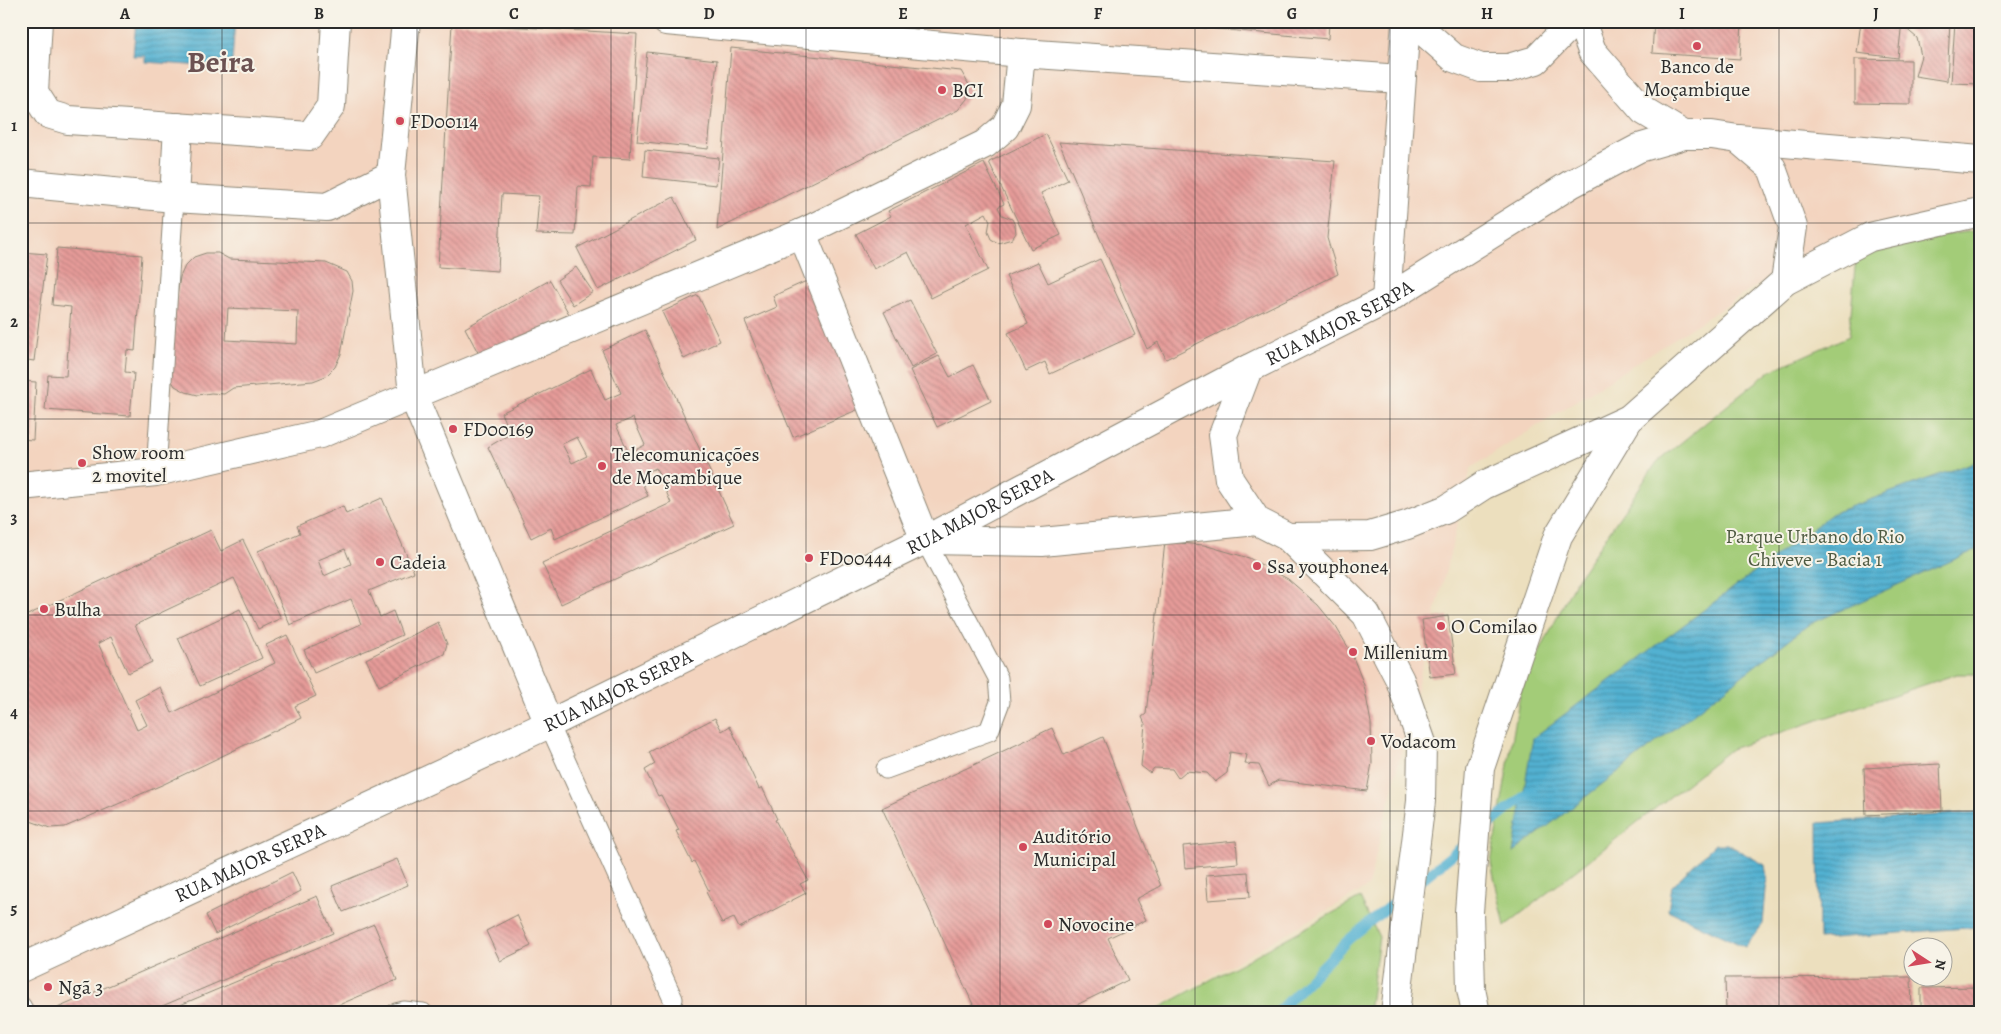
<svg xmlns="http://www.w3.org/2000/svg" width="2001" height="1034" font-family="Alegreya,serif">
<defs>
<pattern id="water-rules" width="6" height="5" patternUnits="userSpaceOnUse" patternTransform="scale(1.25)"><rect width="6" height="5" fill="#52b1d1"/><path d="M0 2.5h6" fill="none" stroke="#4490aa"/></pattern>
<pattern id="building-back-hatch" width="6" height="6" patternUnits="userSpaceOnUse" patternTransform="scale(1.25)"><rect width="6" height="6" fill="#e69b99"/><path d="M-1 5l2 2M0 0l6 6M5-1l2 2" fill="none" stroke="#bb7f7d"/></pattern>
</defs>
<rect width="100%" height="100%" fill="#f7f3e8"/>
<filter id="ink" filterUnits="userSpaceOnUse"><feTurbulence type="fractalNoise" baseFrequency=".02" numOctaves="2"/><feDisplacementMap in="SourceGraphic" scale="10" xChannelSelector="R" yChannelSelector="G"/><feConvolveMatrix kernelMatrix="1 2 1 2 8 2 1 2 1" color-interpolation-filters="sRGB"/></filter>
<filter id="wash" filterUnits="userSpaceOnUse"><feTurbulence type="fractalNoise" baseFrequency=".0096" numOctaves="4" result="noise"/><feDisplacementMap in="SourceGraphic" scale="20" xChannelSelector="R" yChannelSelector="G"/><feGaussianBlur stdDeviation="1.12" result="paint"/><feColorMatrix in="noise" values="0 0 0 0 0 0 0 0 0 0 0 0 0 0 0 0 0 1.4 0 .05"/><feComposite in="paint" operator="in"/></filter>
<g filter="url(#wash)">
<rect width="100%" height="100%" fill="#ecdfbe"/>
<!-- built -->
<polygon fill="#f3d4bf" points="21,21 1980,21 1980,204 1780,268 1763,282 1471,468 1368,887 1146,1013 21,1013"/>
<!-- green -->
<g fill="#a3cc78" stroke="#677c52">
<polygon points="1980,230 1980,674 1957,674 1731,749 1505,926 1491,863 1521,689 1575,582 1657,462 1770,371 1849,336 1856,256 1897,242"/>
<polygon points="1360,898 1379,937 1369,1013 1150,1013"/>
</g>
<!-- water -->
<g fill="url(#water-rules)" stroke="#3e6e7e">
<polygon points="136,21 235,21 232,62 221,62 221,67 145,62 145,56 133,56"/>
<polygon points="1980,460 1980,548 1808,625 1513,853 1533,738 1833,513"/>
<polygon points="1980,812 1980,927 1819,939 1818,823"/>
<polygon points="1715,844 1727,844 1765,865 1767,878 1763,924 1745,947 1668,910 1672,886"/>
</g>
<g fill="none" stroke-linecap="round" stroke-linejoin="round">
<!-- stream -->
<g stroke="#52b1d1" stroke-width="10">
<polyline points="1415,885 1532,790"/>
<polyline points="1277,1013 1348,940 1404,894"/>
</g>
</g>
<g id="blocks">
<!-- building -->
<g fill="url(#building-back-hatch)" fill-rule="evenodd">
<polygon points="1129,21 1329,21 1328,39"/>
<polygon points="1654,21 1742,21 1740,59 1652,53"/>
<polygon points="1861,21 1902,21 1898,58 1857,53"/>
<polygon points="1903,21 1950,21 1947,81 1915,76 1921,56 1917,38 1903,26"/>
<polygon points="1955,21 1980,21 1980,84 1951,83"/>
<polygon points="452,23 637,34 630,159 593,157 591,187 578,186 575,235 536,234 539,196 502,194 498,271 438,267"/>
<polygon points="731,48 961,71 969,85 967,99 958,110 717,230"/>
<polygon points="647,52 717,60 708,149 637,141"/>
<polygon points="1855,59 1911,60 1911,104 1855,103"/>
<polygon points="1046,134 1068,180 1041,193 1061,235 1031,249 989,162"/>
<polygon points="1059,142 1335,161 1327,238 1338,274 1166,359 1158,342 1147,349"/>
<polygon points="645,150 719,158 716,185 643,177"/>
<polygon points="984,163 1004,204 998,207 1002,215 1012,219 1015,225 1016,233 1012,239 998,243 991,239 988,232 990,221 986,213 966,224 988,270 931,298 908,252 874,269 856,234 891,216 888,211"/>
<polygon points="674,197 696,240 598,290 577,248"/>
<polygon points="57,248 142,255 135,351 127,350 125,372 134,373 130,416 45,410 48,375 66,376 71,307 52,305"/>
<polygon points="21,252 47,254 34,361 21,359"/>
<path d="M 206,253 L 218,253 L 229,259 L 326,263 L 347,272 L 352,281 L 353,291 L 341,354 L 335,367 L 326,376 L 313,381 L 233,388 L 224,394 L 211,393 L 198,395 L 186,392 L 175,386 L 168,375 L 169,349 L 180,277 L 185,266 L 194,257 ZM 228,308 L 298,311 L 297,344 L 226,340 Z"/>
<polygon points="1100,259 1135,335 1050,374 1045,362 1026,371 1008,333 1028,324 1006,276 1038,262 1048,283"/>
<polygon points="576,267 593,292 573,305 557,280"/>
<polygon points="811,279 864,407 793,437 745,321 777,307 773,296"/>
<polygon points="550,280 569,314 483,362 465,328"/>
<polygon points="698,295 720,341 684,359 662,312"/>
<polygon points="910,300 937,354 911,368 884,312"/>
<path d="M 645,330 L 734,524 L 561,604 L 542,563 L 671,503 L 656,468 L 639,476 L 648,496 L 555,539 L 551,528 L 531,538 L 488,447 L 510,434 L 501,413 L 591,369 L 605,400 L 621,393 L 602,350 ZM 633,418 L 645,445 L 629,453 L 616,425 ZM 577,437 L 587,456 L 572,463 L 562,444 Z"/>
<polygon points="939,356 950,377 973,365 991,401 937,427 910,370"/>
<polygon points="21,381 36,382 33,440 21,439"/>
<path d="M 382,498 L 414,572 L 369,591 L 380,617 L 393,611 L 402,635 L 314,673 L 304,650 L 361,624 L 351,599 L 290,625 L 258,551 L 300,533 L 297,526 L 343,506 L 346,514 ZM 345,549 L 351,564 L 324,576 L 318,560 Z"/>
<polygon points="211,530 221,551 243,540 281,618 258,629 234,578 135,625 152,662 128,673 111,637 98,643 137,730 147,725 135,700 160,687 172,713 275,663 266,645 287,635 316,696 295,706 301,718 164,784 65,827 50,828 22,818 21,618"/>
<polygon points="1165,542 1204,545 1249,558 1288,579 1318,605 1336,627 1351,652 1364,685 1371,723 1372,763 1367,791 1278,780 1269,786 1259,765 1245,764 1247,755 1230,752 1227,773 1215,782 1207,773 1186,771 1178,778 1172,769 1154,768 1150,773 1141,766 1145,724 1142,717 1146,714"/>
<polygon points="240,609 262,658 200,686 178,638"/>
<polygon points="1448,616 1456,674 1430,677 1422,620"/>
<polygon points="438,622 447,644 444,654 379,686 366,659"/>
<polygon points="715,718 722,731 730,726 759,789 762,787 777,819 775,820 808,880 800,884 806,893 739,928 734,918 722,923 706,892 709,891 694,861 692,863 676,831 679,830 661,795 658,796 645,770 655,764 649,752"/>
<polygon points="1052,728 1064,755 1103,737 1161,886 1136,899 1146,920 1108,938 1128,980 1060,1013 977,1013 882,808"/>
<polygon points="1940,764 1942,811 1866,815 1864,768"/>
<polygon points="1236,841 1238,863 1185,868 1183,846"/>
<polygon points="397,859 408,885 343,912 332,886"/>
<polygon points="292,872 301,891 215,934 206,915"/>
<polygon points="1248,872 1250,897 1208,900 1206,875"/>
<polygon points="317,896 333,933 146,1013 46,1013"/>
<polygon points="517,915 531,946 500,961 486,931"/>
<polygon points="374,924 397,980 320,1013 161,1013"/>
<polygon points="1911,977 1912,1013 1726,1013 1725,978"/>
<polygon points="1979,987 1979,1013 1921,1013 1921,988"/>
</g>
</g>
</g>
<g filter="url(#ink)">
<use href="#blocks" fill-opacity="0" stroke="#8c8574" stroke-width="1"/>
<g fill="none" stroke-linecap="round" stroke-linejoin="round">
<defs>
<g id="lane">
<polyline points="156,472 174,198"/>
<polyline points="549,724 673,999"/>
<polyline points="886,769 989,731 1000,702 998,678 925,540"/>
<polyline points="21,1006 25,1013"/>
<polyline points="396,1013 404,1011 423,1013"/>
</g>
<g id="street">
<polyline points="38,21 34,92 48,114 68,120 310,136 331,106 336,21"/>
<polyline points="406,21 391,175 413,395 549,724"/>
<polyline points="666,21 1021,53 1401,79"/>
<polyline points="1416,21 1421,29 1454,58 1481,68 1509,68 1536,60 1574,21"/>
<polyline points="1581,21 1592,51 1644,111 1684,135"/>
<polyline points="1738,139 1772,168 1793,227 1785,281"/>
<polyline points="21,183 174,198 327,207 391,175"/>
<polyline points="174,198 178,127"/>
<polyline points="802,233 925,540"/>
<polyline points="1386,300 1406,21"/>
<polyline points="1248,369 1223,435 1229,479 1257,521 1288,537 1366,614 1400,680 1422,743 1421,801 1395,1013"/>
<polyline points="21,486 156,472 320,434 802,233 985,144 1005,127 1016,105 1021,53"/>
<polyline points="1288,537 1370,536 1407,525 1447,509 1484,485 1629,419"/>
<polyline points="927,540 1042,542 1257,521"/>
<path id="s1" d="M 21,968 L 549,724 L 925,540 L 1248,369 L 1386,300 L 1571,184 L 1639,148 L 1684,135 L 1712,135 L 1738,139 L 1980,160"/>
<polyline points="1476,1013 1471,989 1469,912 1480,768 1558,536 1629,419 1785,281 1870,237 1980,212"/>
</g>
</defs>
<!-- lane casing -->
<use href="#lane" stroke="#8c8574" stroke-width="21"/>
<!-- street casing -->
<use href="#street" stroke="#8c8574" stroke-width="30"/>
<!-- lane -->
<use href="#lane" stroke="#fff" stroke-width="19"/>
<!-- street -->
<use href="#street" stroke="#fff" stroke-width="28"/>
</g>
</g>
<!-- grid -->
<path fill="none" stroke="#2b2b2b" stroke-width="1" stroke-opacity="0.55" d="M 222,21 L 222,1013M 417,21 L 417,1013M 611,21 L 611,1013M 806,21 L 806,1013M 1000,21 L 1000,1013M 1195,21 L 1195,1013M 1390,21 L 1390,1013M 1584,21 L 1584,1013M 1779,21 L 1779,1013M 21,223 L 1980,223M 21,419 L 1980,419M 21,615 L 1980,615M 21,811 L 1980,811"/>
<!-- markers -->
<g fill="#d1495b" stroke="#f7f3e8" stroke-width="2">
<circle cx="1697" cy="46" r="5"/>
<circle cx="942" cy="90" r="5"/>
<circle cx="400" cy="121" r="5"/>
<circle cx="453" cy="429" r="5"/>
<circle cx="82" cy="463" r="5"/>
<circle cx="602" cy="466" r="5"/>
<circle cx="809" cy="558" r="5"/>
<circle cx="380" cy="562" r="5"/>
<circle cx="1257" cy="566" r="5"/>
<circle cx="44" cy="609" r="5"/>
<circle cx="1441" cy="626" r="5"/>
<circle cx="1353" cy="652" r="5"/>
<circle cx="1371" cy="741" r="5"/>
<circle cx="1023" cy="847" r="5"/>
<circle cx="1048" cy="924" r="5"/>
<circle cx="48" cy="987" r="5"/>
</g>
<g text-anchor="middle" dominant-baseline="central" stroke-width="4" stroke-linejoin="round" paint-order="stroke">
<!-- poi labels -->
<g font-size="20" fill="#2b2b2b" stroke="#f7f3e8" text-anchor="start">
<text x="1697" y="66" text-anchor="middle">Banco de<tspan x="1697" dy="23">Moçambique</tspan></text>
<text x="952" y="90">BCI</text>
<text x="410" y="121">FD00114</text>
<text x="463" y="429">FD00169</text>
<text x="92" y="452">Show room<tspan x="92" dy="23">2 movitel</tspan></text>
<text x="612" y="454">Telecomunicações<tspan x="612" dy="23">de Moçambique</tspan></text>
<text x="819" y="558">FD00444</text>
<text x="390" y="562">Cadeia</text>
<text x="1267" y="566">Ssa youphone4</text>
<text x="54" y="609">Bulha</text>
<text x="1451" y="626">O Comilao</text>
<text x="1363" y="652">Millenium</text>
<text x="1381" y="741">Vodacom</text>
<text x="1033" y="836">Auditório<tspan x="1033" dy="23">Municipal</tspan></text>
<text x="1058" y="924">Novocine</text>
<text x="58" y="987">Ngã 3</text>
</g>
<!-- street labels -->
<g font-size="20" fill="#2b2b2b" stroke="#f7f3e8">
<text stroke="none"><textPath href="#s1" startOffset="1468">RUA MAJOR SERPA</textPath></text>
<text stroke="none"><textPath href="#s1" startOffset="1062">RUA MAJOR SERPA</textPath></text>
<text stroke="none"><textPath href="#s1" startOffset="658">RUA MAJOR SERPA</textPath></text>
<text stroke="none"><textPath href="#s1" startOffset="252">RUA MAJOR SERPA</textPath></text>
</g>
<!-- park labels -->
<g font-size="20" fill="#4f5b42" stroke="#f7f3e8">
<text x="1815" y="536">Parque Urbano do Rio<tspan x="1815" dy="23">Chiveve - Bacia 1</tspan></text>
</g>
<!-- town labels -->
<g font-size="30" font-weight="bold" fill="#6c5252" stroke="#f7f3e8">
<text x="221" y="62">Beira</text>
</g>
</g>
<!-- margin -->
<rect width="2001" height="1034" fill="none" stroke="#f7f3e8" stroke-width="55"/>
<!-- north arrow -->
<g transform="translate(1928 962) rotate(102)"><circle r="24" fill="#f7f3e8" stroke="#a5a39c"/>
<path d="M0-4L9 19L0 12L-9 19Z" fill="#d1495b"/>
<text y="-8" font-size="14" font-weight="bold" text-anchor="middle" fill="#2b2b2b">N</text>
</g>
<rect x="28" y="28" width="1946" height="978" fill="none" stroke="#2b2b2b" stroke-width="2"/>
<g font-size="16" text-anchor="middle" font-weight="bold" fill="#2b2b2b">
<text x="125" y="19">A</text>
<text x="319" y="19">B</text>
<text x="514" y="19">C</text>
<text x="709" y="19">D</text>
<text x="903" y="19">E</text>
<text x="1098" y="19">F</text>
<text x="1292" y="19">G</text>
<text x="1487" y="19">H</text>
<text x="1682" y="19">I</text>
<text x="1876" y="19">J</text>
<text x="14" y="131">1</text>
<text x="14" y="327">2</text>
<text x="14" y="523">3</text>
<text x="14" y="718">4</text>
<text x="14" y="914">5</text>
</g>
</svg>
